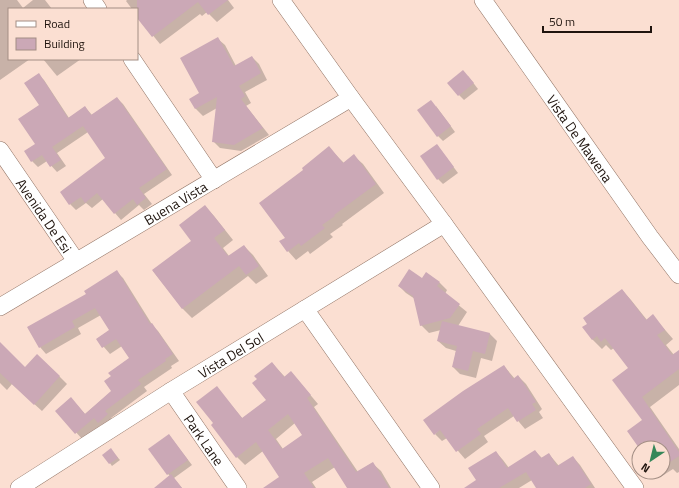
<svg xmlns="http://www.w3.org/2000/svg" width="679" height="488" font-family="'Titillium Web',sans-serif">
<rect width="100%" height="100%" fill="#fbdfd2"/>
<!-- shadow -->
<g fill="#0003" fill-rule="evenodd">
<polygon points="0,0 17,0 23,8 33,0 45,0 52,9 9,9 9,59 30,59 0,80"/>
<polygon points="127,0 228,0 234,8 217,22 207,12 202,16 200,14 160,44 137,16 137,9 132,9 126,1"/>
<polygon points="218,39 225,45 236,66 252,57 259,64 267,80 245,92 251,103 246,106 269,135 241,151 220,148 213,141 217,108 203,116 196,109 191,99 201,94"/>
<polygon points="43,59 81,59 57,76"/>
<polygon points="38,74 44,80 69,118 85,107 92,115 117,98 123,104 172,175 144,194 152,204 144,210 139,205 121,220 103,199 92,208 86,203 76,210 70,204 107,158 88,132 57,153 66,166 57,172 47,161 38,167 32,161 36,144 40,105"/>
<polygon points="468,76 478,89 464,100 459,95"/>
<polygon points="436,106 455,132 443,141 438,136"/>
<polygon points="437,145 458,173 443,184 438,179"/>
<polygon points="329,148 344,163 354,156 363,164 384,193 342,224 343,225 330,234 333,237 310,254 308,251 296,260 288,251 286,238 304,170"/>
<polygon points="205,206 214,216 233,240 223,248 229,256 244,246 253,255 268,276 256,284 248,276 192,318 183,309 153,271 192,241"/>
<polygon points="117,272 123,278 153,326 158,331 179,361 171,366 172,368 144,387 147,391 111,418 114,422 106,429 101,425 83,440 57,411 77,405 85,414 112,391 130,358 122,346 110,354 97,339 110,330 101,315 78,328 81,334 46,354 40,347 87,294"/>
<polygon points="423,279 440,283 447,290 445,294 467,312 458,326 490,334 497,341 492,361 481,358 476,378 460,374 453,367 456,351 446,348 438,341 441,330 429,333 421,325 415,299 406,293 399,286"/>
<polygon points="622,290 631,300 647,320 653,316 673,339 666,345 674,355 679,358 679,385 650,407 679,449 679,472 677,473 673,469 662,476 658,472 663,472 663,448 640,448 644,421 629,368 614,348 611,350 606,345 602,349 592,339"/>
<polygon points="0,343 25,368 59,376 67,384 42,411 12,384 7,390 0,383"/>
<path d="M 272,363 L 285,377 L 291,372 L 318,404 L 314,407 L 358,472 L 372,463 L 381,471 L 391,488 L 348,488 L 335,467 L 312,482 L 316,488 L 274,488 L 281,478 L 263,451 L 245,465 L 237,457 L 214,424 L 217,388 L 243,419 L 268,400 ZM 295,423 L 303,436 L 283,449 L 276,439 Z"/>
<polygon points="504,366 515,379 518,376 526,384 542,409 539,412 543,418 525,429 514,416 484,436 488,442 465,459 447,438 442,441 435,434"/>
<polygon points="169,435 192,465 174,478 182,488 162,488 170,476 168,474"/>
<polygon points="535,451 542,458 549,454 559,466 573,457 580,465 595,488 537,488 532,480 519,488 477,488 496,452 503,460 509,468"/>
<polygon points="113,452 120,460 112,466 104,455"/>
</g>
<!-- building -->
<g fill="#cba8b6" fill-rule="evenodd">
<polygon points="137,0 228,0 208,15 198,2 152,37 137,18"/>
<polygon points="218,37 234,66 252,56 261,73 239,86 245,96 241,99 263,128 234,145 212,142 217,97 195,109 189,99 199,93 180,58"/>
<polygon points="463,70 474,83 458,96 447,83"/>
<polygon points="39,73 68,118 85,106 91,115 117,97 167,169 139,188 146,198 137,205 133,199 114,214 97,193 85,203 81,197 69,205 60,192 105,158 83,126 52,147 61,160 50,167 42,155 31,162 24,151 35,144 18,119 39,105 24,83"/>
<polygon points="431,100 451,126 437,137 417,110"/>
<polygon points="437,144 454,167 437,180 420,156"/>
<polygon points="329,146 343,163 354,154 376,184 334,215 335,216 322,225 325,228 301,246 299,243 287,252 279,241 285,238 259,203 303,170 302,168"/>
<polygon points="205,205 225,230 214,238 228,256 244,245 259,266 246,275 239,266 182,309 152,270 191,241 179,225"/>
<polygon points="409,269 422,278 426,272 440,282 437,286 460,304 450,318 420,326 413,296 398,286"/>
<polygon points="117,270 150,324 152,323 173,354 165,359 166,361 138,380 141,384 105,411 108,414 98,423 94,418 75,434 55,411 71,397 85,414 111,391 104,381 111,376 108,373 129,358 116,339 102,348 96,339 109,330 95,308 72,321 75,327 39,348 27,327 86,294 84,291"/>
<polygon points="622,289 646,320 653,314 665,330 657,335 672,355 679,350 679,369 642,397 679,452 679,456 667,464 663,458 663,448 639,448 627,431 642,420 612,380 628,368 605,338 601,342 597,336 592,340 582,327 587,324 583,318"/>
<polygon points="442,321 490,333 485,354 473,351 468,371 452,367 457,346 437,341"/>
<polygon points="0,342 25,367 37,354 60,376 34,405 0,373"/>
<path d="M 272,362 L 284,377 L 291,371 L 311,395 L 307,398 L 356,472 L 373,462 L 389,488 L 347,488 L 328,458 L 304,473 L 314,488 L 263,488 L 279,477 L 256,442 L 236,458 L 211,425 L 213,423 L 196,402 L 217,386 L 242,418 L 266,400 L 252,383 L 257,379 L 254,376 ZM 288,414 L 302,435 L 282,449 L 268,430 Z"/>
<polygon points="504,365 513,379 518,375 536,402 532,404 536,410 517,422 508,408 477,429 481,434 456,452 440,430 434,435 423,420 463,391"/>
<polygon points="169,434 188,460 167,475 148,449"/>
<polygon points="111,448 118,458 109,464 102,455"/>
<polygon points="535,450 541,458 549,453 557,466 573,456 591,484 585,488 536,488 526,472 499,488 464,488 476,480 468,468 496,451 507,468"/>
<polygon points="171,474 182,488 154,488"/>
</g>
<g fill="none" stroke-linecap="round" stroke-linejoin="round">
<defs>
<g id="minor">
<polyline points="92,0 98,9"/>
<polyline points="281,0 351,98 444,224 635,488"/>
<path id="s1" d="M 483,0 L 650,237 L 679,275"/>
<polyline points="132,59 214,180"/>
<path id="s2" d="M 0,150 L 76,261"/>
<path id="s3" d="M 0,307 L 351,98"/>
<polyline points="305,309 431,488"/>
<path id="s4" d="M 171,391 L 238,488"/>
<path id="s5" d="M 19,488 L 171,391 L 444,224"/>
</g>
</defs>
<!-- minor casing -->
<use href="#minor" stroke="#917364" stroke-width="18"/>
<!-- minor -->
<use href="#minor" stroke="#fff" stroke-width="17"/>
</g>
<g text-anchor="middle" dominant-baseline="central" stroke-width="3.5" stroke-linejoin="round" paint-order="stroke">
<!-- street labels -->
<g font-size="14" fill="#1f140e" stroke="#fbdfd2">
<text stroke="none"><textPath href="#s1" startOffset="169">Vista De Mawena</textPath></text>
<text stroke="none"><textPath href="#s3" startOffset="204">Buena Vista</textPath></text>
<text stroke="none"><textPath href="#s2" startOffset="79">Avenida De Esi</textPath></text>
<text stroke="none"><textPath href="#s5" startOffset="250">Vista Del Sol</textPath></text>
<text stroke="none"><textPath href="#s4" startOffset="59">Park Lane</textPath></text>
</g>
</g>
<!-- legend -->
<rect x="8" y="8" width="130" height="52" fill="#fbdfd2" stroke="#a38e84"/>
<rect x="16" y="21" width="20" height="6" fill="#ffffff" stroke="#a38e84"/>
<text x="44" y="28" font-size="12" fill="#1f140e">Road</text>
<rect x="16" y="38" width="20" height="12" fill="#cba8b6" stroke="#a38e84"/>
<text x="44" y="48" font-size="12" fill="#1f140e">Building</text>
<!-- north arrow -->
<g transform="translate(651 460) rotate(215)"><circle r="19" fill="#fbdfd2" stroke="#a38e84"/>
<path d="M0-3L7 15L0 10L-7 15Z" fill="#358759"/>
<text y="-6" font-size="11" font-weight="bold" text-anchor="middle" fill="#1f140e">N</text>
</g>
<!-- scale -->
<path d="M543 26v6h108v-6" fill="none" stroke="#1f140e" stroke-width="2"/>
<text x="549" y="26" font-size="12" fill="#1f140e" stroke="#fbdfd2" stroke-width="3" paint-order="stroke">50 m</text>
</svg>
